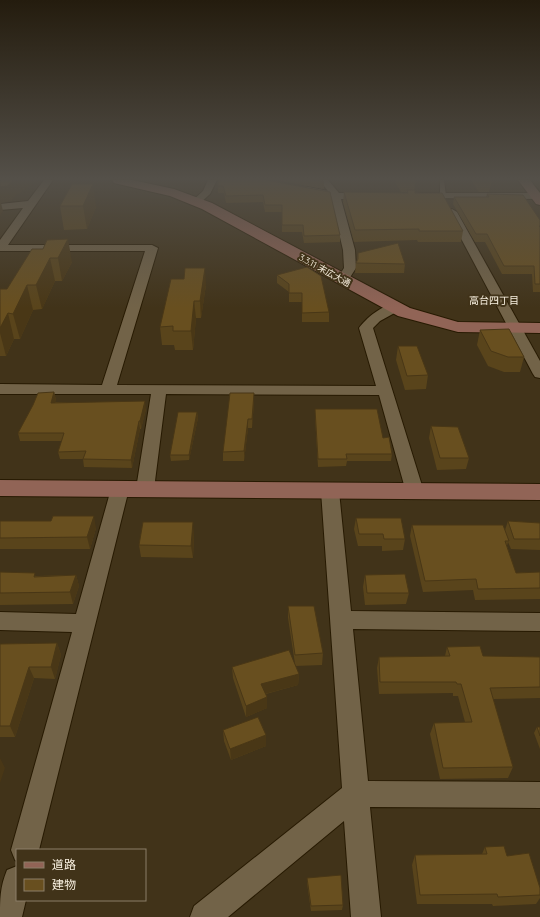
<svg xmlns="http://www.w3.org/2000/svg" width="540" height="917" font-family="Quicksand,'Noto Sans JP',sans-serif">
<rect width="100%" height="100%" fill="#413319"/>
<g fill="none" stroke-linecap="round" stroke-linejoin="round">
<defs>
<polygon id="lane" points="440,180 444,180 446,196 443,198 440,196"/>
<g id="street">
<path d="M 44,180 L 53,180 L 8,245 L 152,245 L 158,248 L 117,385 L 376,386 L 359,328 C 366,318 386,301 400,304 L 401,307 L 400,310 L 380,321 L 373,328 L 424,492 L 421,496 L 415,498 L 409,496 L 406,492 L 379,395 L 166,394 L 154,489 L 151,493 L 145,495 L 139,493 L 136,489 L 151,394 L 0,394 L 0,384 L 102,385 L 145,251 L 0,251 L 0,240 L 23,208 L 0,210 L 0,204 L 28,201 Z"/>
<polygon points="208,180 217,180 210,194 199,204 193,204 191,202 203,191"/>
<polygon points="319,180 328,180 339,193 367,193 372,196 367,199 341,199 355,250 356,268 347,282 339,282 337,279 344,268 343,250 331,198 305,192 303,190 308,187 328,191"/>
<polygon points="421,193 540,193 540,199 418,198 416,196 418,194"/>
<polygon points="452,209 457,212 540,361 540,378 535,377 533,374 447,212"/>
<polygon points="120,483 126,485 129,489 39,850 17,850 17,861 15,860 11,850 72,632 0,630 0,612 76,614 111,489 114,485"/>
<polygon points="330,485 336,487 339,491 351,611 540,613 540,631 353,629 368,781 540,782 540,808 370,807 381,917 351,917 344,821 228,917 190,917 194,906 342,788 321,491 324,487"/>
<path d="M 17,866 L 17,900 L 26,900 L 22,917 L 0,917 C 0,899 0,887 7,870 Z"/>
</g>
<g id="secondary">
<polygon points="112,180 132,180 174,189 212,203 410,308 458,322 540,323 540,333 458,332 398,316 202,209 170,196 114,183"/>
<polygon points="518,180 530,180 540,193 540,205 536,204"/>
<polygon points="0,480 540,484 540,500 0,496"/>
</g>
</defs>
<!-- lane casing -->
<use href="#lane" stroke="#271a02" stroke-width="2"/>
<!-- street casing -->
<use href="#street" stroke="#271a02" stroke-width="2"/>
<!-- secondary casing -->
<use href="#secondary" stroke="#271a02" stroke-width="2"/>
<!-- lane -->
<use href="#lane" fill="#726348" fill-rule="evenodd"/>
<!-- street -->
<use href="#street" fill="#726348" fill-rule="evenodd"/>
<!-- secondary -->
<use href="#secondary" fill="#916456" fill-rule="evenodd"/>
</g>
<!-- wall -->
<g fill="#59441b">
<polygon points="267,180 340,235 340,242 304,243 302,232 282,232 282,212 265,212 263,202 226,203 224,193 218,193 218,186"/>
<polygon points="276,180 322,180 324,182 324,189"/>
<polygon points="394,180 416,180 414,190 415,193 463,231 461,242 418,242 417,240 354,242 343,202 344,192 407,193 407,192 401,192"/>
<polygon points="471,180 492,180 489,192 479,192"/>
<polygon points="72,184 96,207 87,229 64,230 60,206"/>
<polygon points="487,194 540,220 540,292 533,292 532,274 502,274 485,242 475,242 453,204 454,197 486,197"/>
<polygon points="32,249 72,262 62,281 55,281 42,309 33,310 20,339 14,339 6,356 0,356 0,289 7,289"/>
<polygon points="358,253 405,264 404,273 355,273 356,263 357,260"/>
<polygon points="277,275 329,312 329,322 302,322 302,302 289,302 289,292 277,283"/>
<polygon points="206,285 201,318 196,318 193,350 175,350 174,345 162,345 160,327"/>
<polygon points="480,330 524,357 520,372 504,372 488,366 477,345"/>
<polygon points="398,346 428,375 426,389 405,390 396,360"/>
<polygon points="54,392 56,400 55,402 146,409 141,429 140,429 132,468 84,467 83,459 60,459 58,452 62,441 20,441 18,433"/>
<polygon points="254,402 252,428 248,428 244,461 223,461 223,452"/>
<polygon points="315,409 383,438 392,454 391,461 347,461 346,466 318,467 315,416"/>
<polygon points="197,412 198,418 189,460 171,461 170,455"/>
<polygon points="431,426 469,458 466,469 437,470 429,438"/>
<polygon points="356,518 405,539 403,550 382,551 382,546 358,546 354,529"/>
<polygon points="0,521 96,528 90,549 0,549"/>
<polygon points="508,521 540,523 540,550 511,549 508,542 507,546 516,573 540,572 540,599 475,600 473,590 423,592 410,536 412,525 505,530"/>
<polygon points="194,534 193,558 141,557 139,545"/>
<polygon points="0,572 37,576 76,575 79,586 73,604 0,605"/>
<polygon points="365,575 409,593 406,604 365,605 363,587"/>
<polygon points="288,606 323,653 322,665 295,666 299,674 298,685 266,694 267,697 267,708 246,717 233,678 232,667 295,664 288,618"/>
<polygon points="57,643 61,655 55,679 34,678 15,737 0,737 0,644"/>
<polygon points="447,647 483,656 540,657 540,698 493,699 513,767 508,778 440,779 430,734 434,723 465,722 458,696 453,696 453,693 379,694 377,668 379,657 445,656"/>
<polygon points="537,727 540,727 540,749 534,733"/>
<polygon points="223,730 266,735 266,746 231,760 224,741"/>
<polygon points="485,847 507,856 540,888 540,898 536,904 493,906 492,904 417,904 412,865 415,855 482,854"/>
<polygon points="307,878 343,905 342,910 311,911 307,883"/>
</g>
<!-- shaded-wall -->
<g fill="#493716">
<polygon points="13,180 35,180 30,186 15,196 11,201 1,203 3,211 0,216 0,187"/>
<polygon points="93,184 96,207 87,229 83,206"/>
<polygon points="68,239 72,262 62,281 58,258"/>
<polygon points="50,258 55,281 42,309 36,285"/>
<polygon points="205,268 206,285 201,318 200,301"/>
<polygon points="27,285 33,310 20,339 13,314"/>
<polygon points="194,301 196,318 193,350 191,331"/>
<polygon points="8,313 14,339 6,356 0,333 0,328"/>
<polygon points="54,392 56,400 53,410 51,403"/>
<polygon points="254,393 254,402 252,428 252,419"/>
<polygon points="145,401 146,409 141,429 140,421"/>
<polygon points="197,412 198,418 189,460 189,455"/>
<polygon points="248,419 248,428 244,461 244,451"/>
<polygon points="139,421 140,429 132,468 131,460"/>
<polygon points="94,516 96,528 90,549 87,537"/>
<polygon points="193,522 194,534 193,558 191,546"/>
<polygon points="76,575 79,586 73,604 70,592"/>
<polygon points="57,643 61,655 55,679 51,667"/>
<polygon points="29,667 34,678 15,737 10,726"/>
<polygon points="299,674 298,685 261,695 261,684"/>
<polygon points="267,697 267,708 246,717 246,706"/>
<polygon points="266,735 266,746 231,760 230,749"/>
<polygon points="0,758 5,768 0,783"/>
</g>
<!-- building -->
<g fill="#684f1f" stroke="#493716">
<polygon points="0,180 13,180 8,186 0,187"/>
<polygon points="218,180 266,180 330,192 340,235 304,236 303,225 282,225 282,205 265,205 263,195 226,196 223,186 218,186"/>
<polygon points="312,180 322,180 324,182"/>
<polygon points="72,184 93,184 83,206 60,206"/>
<polygon points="407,190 415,190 415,193 442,193 463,231 419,231 419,229 355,230 344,192 408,193"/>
<polygon points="487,194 523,195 540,220 540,226 539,226 540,227 540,284 535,284 534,266 504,266 487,234 476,234 454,197 489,197"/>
<polygon points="68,239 58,258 50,258 36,285 27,285 13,314 8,313 0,328 0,289 7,289 32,249 43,249 47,240"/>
<polygon points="398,243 405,264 356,263 358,259 358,253"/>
<polygon points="307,267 321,276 329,312 302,313 302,293 289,293 289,284 277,275"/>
<polygon points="185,268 205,268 200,301 194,301 191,331 173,331 173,326 160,327 171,279 184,279"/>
<polygon points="509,329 524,357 508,357 491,351 480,330"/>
<polygon points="398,346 417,346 428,375 407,376"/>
<polygon points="54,392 51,403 145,401 140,421 139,421 131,460 83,459 86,451 58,452 64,433 18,433 33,405 38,393"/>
<polygon points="230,393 254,393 252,419 248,419 244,451 223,452"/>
<polygon points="315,409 377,409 383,438 389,437 392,454 346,454 347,459 318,459"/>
<polygon points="178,412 197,412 189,455 170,455"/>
<polygon points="431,426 458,427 469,458 440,458"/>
<polygon points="53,516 94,516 87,537 0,538 0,521 51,521"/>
<polygon points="356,518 401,518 405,539 384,539 383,534 359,534"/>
<polygon points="508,521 540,523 540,539 514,539"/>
<polygon points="143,522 193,522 191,546 139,545"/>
<polygon points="412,525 503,525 509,541 505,541 516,573 540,572 540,588 478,589 476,579 425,581"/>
<polygon points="0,572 35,573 34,577 76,575 70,592 0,593"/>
<polygon points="405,574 409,593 367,593 365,575"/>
<polygon points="288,606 314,606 323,653 295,655"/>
<polygon points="57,643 51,667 29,667 10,726 0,726 0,644"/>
<polygon points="480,646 483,656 540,657 540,687 490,688 513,767 443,768 434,723 472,722 461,684 457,684 456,682 380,682 379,657 450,656 447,647"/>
<polygon points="289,650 299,674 261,684 267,697 246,706 232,667"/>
<polygon points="258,717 266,735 230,749 223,730"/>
<polygon points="537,727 540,727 540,736"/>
<polygon points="504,846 507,856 529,853 540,888 540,895 498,897 497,894 420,895 415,855 487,854 485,847"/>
<polygon points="341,875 343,905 311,906 307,878"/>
</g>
<!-- sky -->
<linearGradient id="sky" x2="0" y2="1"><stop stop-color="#241c0e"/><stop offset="0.58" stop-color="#545049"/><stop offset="1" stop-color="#545049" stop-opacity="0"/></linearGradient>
<rect width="540" height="308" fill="url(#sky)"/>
<g text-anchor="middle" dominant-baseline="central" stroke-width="4" stroke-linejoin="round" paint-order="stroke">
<!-- far-street labels -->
<g font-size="9" fill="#f9f1e1" stroke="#413319">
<text transform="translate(325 270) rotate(29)">3.3.11 末広大通</text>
</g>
<!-- far-neighbourhood labels -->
<g font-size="10" fill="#f9f1e1" stroke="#413319">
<text x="494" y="300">高台四丁目</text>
</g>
</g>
<!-- legend -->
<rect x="16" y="849" width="130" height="52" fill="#413319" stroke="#8b7f69"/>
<rect x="24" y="862" width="20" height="6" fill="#916456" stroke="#8b7f69"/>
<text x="52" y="869" font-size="12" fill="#f9f1e1">道路</text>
<rect x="24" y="879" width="20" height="12" fill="#684f1f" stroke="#8b7f69"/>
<text x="52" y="889" font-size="12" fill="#f9f1e1">建物</text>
</svg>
